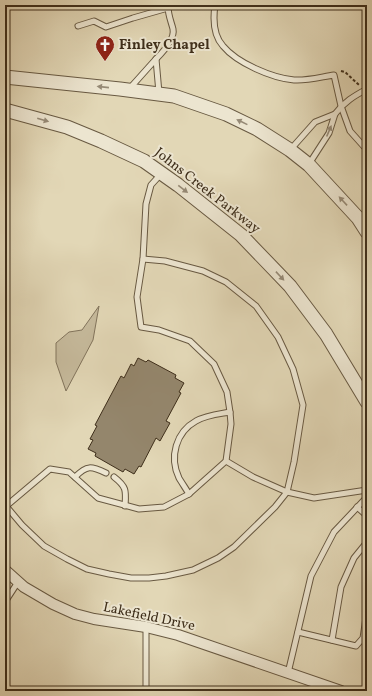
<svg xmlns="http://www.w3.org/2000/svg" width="372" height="696" font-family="Vollkorn,serif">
<rect width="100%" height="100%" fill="#e2d7b6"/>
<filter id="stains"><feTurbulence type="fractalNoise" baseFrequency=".005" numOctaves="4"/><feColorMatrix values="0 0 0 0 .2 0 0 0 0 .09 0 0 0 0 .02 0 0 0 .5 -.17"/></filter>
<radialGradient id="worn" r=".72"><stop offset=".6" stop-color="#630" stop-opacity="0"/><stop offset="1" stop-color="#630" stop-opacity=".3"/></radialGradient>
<!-- green -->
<polygon fill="#c6ba9c" stroke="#82745c" points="99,306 93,340 66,391 56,362 56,343 69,332 82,330"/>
<!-- building -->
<polygon fill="#94866c" stroke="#3f2f1b" points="138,358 146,362 148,360 176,375 175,378 184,383 179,392 181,393 166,421 170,423 160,441 156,438 141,467 139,466 134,474 125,469 123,472 95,456 96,453 88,449 93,440 90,439 97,426 95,425 121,376 124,378 131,364 134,366"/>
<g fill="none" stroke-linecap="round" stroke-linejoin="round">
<defs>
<g id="service">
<path d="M 215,5 C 213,19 213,35 223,46 C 237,63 272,78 294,80 C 306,81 321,77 334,75 L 341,106 L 350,131 L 367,150"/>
<polyline points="78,26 94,21 106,27 133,18 168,8"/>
<path d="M 156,59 C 163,52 175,39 173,29 C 171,21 168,15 168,6"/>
<polyline points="130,88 156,59 159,93"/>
<path d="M 335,114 C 344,102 354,96 367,89"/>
<polyline points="291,149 315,122 335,114 329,133 309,164"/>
<polyline points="226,461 253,477 287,492 314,498 367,490"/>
<path d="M 75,477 C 87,465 91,466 106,473"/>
<path d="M 114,477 C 127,487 126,491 125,506"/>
<path d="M 189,494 C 186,489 182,483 179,478 C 169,457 176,432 196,421 C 206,415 219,414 230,412"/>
<polyline points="6,506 22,525 44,546 67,559 87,569 109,574 131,578 149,578 166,576 193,570 218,558 234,547 275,507 287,492 294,462 303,405 293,369 278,337 256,306 226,282 203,271 165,261 143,259"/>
<polyline points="5,507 50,469 69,472 98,498 139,509 164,507 189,494 226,461 231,424 230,412 227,392 214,364 190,341 159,330 141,327 137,297 143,259 146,204 151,185 161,174"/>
<polyline points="357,507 367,516"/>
<polyline points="5,602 18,582"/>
<polyline points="298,632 356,646 363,638 367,611"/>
<polyline points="332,640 341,587 354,558 367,542"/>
<polyline points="288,673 311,576 334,532 367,497"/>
<polyline points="5,680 8,691"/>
<polyline points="146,691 146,627"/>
</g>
<polyline id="minor" points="5,570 24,587 53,604 75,614 94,619 146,627 178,635 341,691"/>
<g id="tertiary">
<polyline points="5,77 120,89 174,96 226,114 257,129 290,150 309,165 358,218 367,232"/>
<polyline points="5,110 67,127 101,141 144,161 178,185 241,235 290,286 326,334 367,402"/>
</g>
</defs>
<!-- service casing -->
<use href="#service" stroke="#685942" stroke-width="7"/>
<!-- minor casing -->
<use href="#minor" stroke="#685942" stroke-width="12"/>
<!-- tertiary casing -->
<use href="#tertiary" stroke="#685942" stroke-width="15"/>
<!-- path -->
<polyline stroke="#3f2f1b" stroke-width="2" stroke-dasharray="3 2" stroke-linecap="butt" points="341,71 345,72 359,85"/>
<!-- service -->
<use href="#service" stroke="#ece5d0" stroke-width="5"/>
<!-- minor -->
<use href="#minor" stroke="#ece5d0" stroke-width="10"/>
<!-- tertiary -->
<use href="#tertiary" stroke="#ece5d0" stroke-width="13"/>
</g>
<!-- one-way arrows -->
<defs><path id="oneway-solid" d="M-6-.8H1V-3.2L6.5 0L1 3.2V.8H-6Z"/></defs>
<g fill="#968a76">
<use href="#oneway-solid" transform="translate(103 87) rotate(-174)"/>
<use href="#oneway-solid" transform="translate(43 120) rotate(16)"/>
<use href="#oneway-solid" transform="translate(242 122) rotate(-154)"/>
<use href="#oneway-solid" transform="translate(329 131) rotate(-67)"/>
<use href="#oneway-solid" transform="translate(183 189) rotate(38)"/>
<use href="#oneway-solid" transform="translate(343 201) rotate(-133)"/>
<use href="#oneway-solid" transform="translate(280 276) rotate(47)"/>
</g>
<!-- icons -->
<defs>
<symbol id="church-pin" viewBox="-11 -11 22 30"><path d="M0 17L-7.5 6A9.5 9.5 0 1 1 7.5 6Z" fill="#8f2418" stroke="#ece5d0"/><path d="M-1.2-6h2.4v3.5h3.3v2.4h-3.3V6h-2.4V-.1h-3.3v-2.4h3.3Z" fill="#fff"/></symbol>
</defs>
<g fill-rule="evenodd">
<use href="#church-pin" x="94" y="34" width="22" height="30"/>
</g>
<g text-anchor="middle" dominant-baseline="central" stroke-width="4" stroke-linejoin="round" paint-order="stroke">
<!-- poi labels -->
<g font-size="14" font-weight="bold" fill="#3f2f1b" stroke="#ece5d0" text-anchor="start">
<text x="119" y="45">Finley Chapel</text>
</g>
<!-- street labels -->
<g font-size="14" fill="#3f2f1b" stroke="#ece5d0">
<text transform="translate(207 191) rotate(38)">Johns Creek Parkway</text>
<text transform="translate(149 617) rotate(12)">Lakefield Drive</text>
</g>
</g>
<!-- margin -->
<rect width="372" height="696" fill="none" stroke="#e2d7b6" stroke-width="20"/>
<rect x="6" y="6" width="360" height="684" fill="none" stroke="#3f2f1b" stroke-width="2"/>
<rect x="10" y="10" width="352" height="676" fill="none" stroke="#3f2f1b"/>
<rect width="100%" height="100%" filter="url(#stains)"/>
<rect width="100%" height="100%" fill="url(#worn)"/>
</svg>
